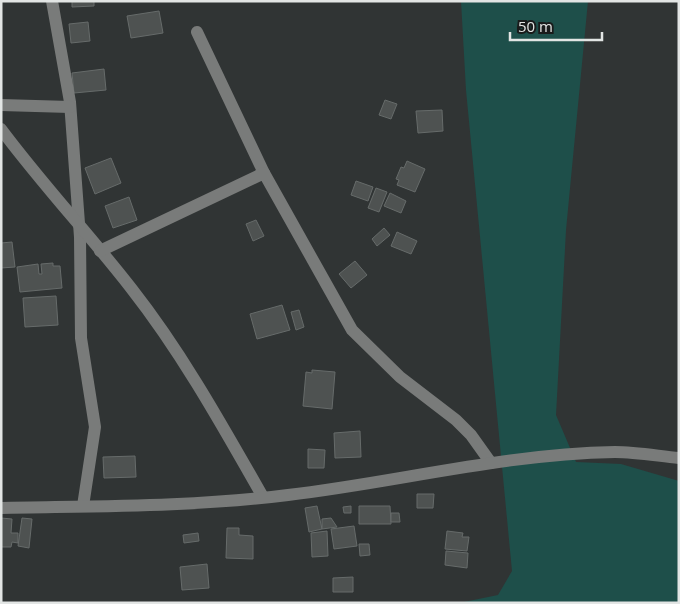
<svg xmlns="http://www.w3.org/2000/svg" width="680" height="604" font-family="'Open Sans',sans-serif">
<rect width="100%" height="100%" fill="#303434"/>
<!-- green -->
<polygon fill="#1e4f4a" points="461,1 588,1 566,230 556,415 576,462 621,464 679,481 679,603 459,603 498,595 512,571 466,90"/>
<!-- building -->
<g fill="#4e5251" stroke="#666b6a">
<polygon points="72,1 94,1 94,6 72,7"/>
<polygon points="159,11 163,33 131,38 127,16"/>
<polygon points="88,22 90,41 71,43 69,24"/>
<polygon points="104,69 106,90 74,93 72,73"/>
<polygon points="385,100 397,104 391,119 379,115"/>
<polygon points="442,110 443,131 418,133 416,111"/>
<polygon points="111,158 121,183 95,194 85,168"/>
<polygon points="407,161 425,169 415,192 397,185 399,180 396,179 401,167 404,168"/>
<polygon points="356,181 373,187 368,201 351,195"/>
<polygon points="376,188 387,192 379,212 368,208"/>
<polygon points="390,193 406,201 401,213 384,206"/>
<polygon points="129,197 137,220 113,228 105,206"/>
<polygon points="256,220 264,236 253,241 246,224"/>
<polygon points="384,228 390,235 377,246 372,239"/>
<polygon points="397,232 417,241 411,254 391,246"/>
<polygon points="12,242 15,267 1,268 1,243"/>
<polygon points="355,261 367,275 351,288 339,274"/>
<polygon points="53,263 53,266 60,266 62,288 20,292 17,267 38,264 39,274 42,274 41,264"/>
<polygon points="56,296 58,325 25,327 23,298"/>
<polygon points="282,305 290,330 257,339 250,314"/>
<polygon points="299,310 304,327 296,330 291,312"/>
<polygon points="312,370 335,372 332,409 303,406 306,372 312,373"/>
<polygon points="360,431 361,457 335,458 334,433"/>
<polygon points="308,449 325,450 324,468 308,468"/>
<polygon points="135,456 136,477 104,478 103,457"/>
<polygon points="417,494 434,494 433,508 417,508"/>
<polygon points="317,506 322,529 309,532 305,508"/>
<polygon points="351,506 351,513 344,513 343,507"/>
<polygon points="359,506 390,506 391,524 359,524"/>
<polygon points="391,513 399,513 400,522 391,522"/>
<polygon points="1,518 12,519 11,533 18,533 18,543 12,542 11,547 1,547"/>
<polygon points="22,518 32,519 29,548 18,546"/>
<polygon points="331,518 337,527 322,529 322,519"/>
<polygon points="354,526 357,546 334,549 331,529"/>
<polygon points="227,528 239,528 239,535 253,536 253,559 226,558"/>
<polygon points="327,531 328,556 312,557 311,533"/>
<polygon points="447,531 463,533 462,537 469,537 467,551 445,549"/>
<polygon points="198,533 199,541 184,543 183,535"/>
<polygon points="359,544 369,544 370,555 360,556"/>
<polygon points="446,551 468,553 467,568 445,565"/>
<polygon points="207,564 209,588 182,590 180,567"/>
<polygon points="353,577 353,592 333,592 333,578"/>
</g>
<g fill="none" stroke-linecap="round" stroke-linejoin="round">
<!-- minor -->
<g stroke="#797b7a" stroke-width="12">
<polyline points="52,1 70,102 80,237 81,338 95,427 83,506"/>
<polyline points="197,32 264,173"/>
<polyline points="1,105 70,107"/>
<path d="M 1,129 C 42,184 89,234 131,288 C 182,353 222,425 263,497"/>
<polyline points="100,251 264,173 352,330 400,377 456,420 471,435 491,463"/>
<path d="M 1,508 C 97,506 193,507 288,495 C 398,482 503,454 615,452 C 636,452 658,456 679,458"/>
</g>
</g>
<!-- border -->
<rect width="680" height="604" fill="none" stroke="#e2e5e4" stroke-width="5"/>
<!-- scale -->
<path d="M510 32v8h92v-8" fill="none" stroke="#e2e5e4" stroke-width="2.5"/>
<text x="518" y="32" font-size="15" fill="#e2e5e4" stroke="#191b1b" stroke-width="4" paint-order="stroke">50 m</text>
</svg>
